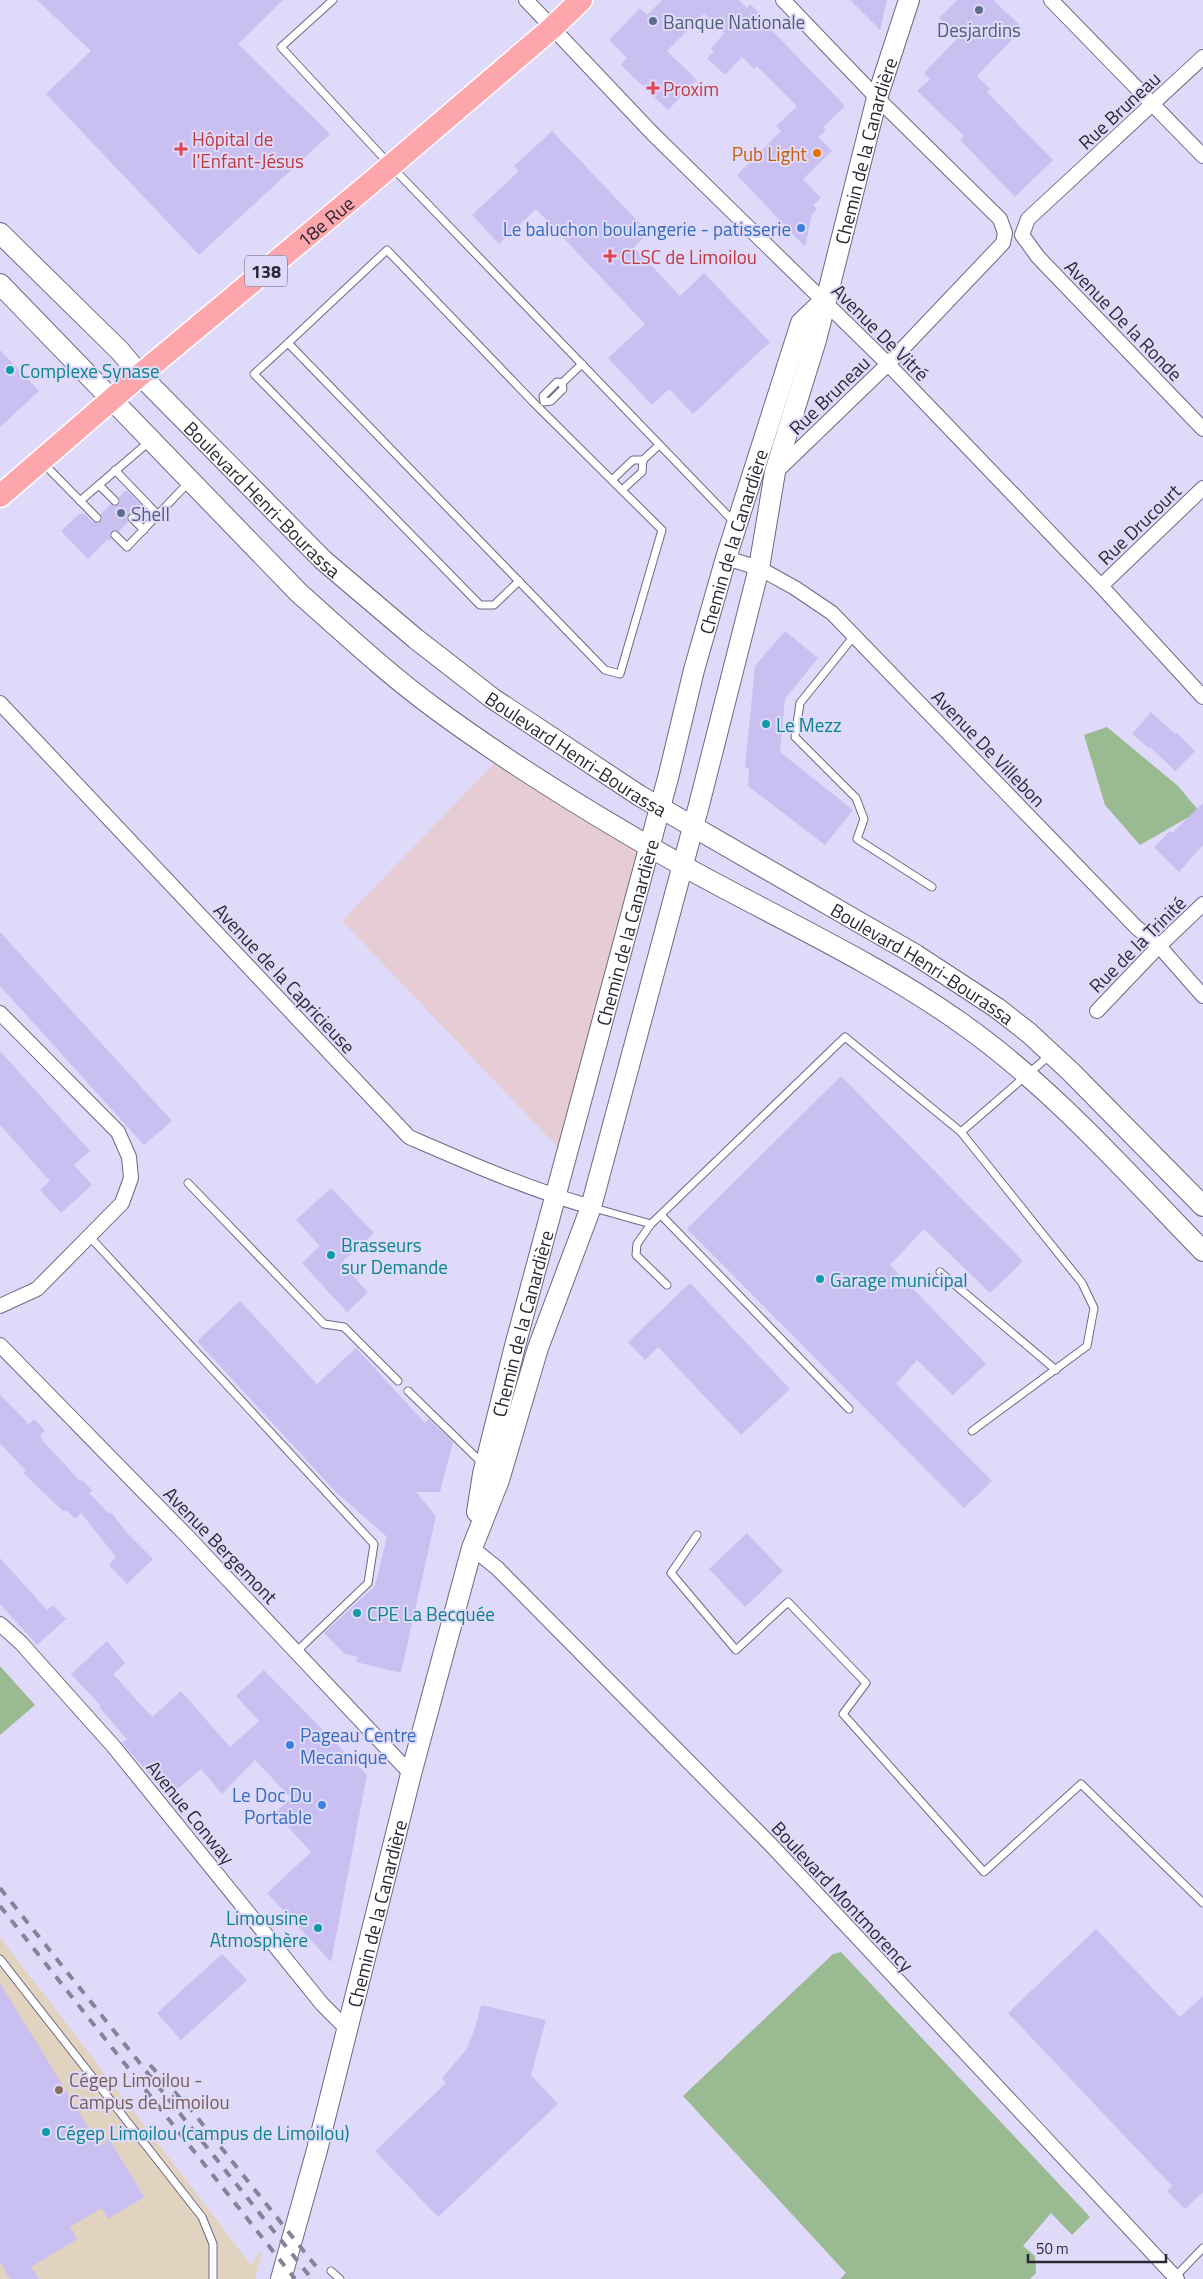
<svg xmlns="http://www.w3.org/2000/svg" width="1203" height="2279" font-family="'Titillium Web',sans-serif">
<rect width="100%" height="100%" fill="#e0dafa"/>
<!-- commercial -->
<polygon fill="#e6cdd5" points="501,756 649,845 565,1155 342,921"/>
<!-- education -->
<polygon fill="#e1d3c0" points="0,1937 251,2265 262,2249 255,2279 0,2279"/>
<!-- green -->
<g fill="#9aba92">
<polygon points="1107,727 1178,786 1199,811 1140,845 1105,805 1084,735"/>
<polygon points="0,1666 35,1705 0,1735"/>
<polygon points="841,1952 1090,2217 1072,2235 1051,2213 1023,2246 1035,2256 1036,2273 1030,2279 840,2279 846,2273 683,2096 833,1954"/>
</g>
<!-- building -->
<g fill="#c9bff0">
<polygon points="37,0 283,0 238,44 330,134 199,255 46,94 91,51"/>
<polygon points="662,0 739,0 747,8 750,4 760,14 758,16 845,106 823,127 826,130 818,137 832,151 803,179 821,198 813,205 817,209 812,214 805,247 737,175 781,131 776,126 797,106 757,66 754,69 742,57 725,75 707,58 714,52 711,49 724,33 704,14 667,51 697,80 668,110 621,65 627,58 609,40 640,8 647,15"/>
<polygon points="850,0 887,0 880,30"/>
<polygon points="957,0 993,0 1023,28 977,76 990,89 987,92 1053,160 1015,197 960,140 964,136 917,91 930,79 924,73 959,37 939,18"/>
<polygon points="552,131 649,233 634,247 680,296 704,273 770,342 693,414 669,389 652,405 608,358 645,324 536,209 499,244 472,215 519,171 514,166"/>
<polygon points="0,350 39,391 0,427"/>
<polygon points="126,490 143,507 136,514 129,514 127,517 128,522 119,531 112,531 110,534 111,539 110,541 108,539 88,559 61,531 79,514 85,514 93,522 100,522 102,519 101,514 111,504 118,505 120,502 119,497"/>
<polygon points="785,631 818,658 785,699 780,752 853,810 825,845 748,786 749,768 745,768 755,666"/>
<polygon points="1151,712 1175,734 1177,733 1195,751 1175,771 1151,748 1150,749 1132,734"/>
<polygon points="1203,803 1203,845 1179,872 1154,847 1170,831 1172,833"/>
<polygon points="0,932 172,1121 144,1145 0,986"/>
<polygon points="0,1051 90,1151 74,1165 92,1185 61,1213 40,1190 50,1181 0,1125"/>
<polygon points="841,1076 1023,1261 990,1293 924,1229 890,1265 986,1364 953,1395 917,1360 896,1384 992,1481 964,1508 687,1229"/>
<polygon points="331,1188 374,1233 341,1263 368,1292 347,1312 302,1263 320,1246 296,1220"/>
<polygon points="690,1283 790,1389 741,1435 658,1347 645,1360 628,1342"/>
<polygon points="240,1301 317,1384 356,1348 425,1423 429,1419 453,1442 440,1492 416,1492 436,1516 401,1673 356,1662 358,1657 345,1654 324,1633 375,1586 387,1537 336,1492 197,1341"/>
<polygon points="0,1395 29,1424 34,1419 45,1431 40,1435 42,1440 80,1481 82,1480 93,1491 89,1493 109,1514 111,1512 127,1533 153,1559 127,1584 109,1565 116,1557 81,1513 75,1519 67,1510 64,1512 23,1473 26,1471 0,1443"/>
<polygon points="747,1533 783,1571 745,1607 709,1569"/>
<polygon points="0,1558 47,1610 53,1605 66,1619 37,1645 0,1604"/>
<polygon points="107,1641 125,1663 113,1674 152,1717 181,1691 230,1747 259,1721 236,1696 264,1670 367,1775 331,1962 267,1893 311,1852 275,1813 291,1798 255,1760 222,1794 201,1769 169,1796 122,1743 127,1739 99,1707 101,1706 71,1674"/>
<polygon points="1096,1929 1180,2017 1203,1996 1203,2192 1185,2209 1167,2191 1172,2186 1008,2013"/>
<polygon points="222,1954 247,1980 181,2040 157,2013"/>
<polygon points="0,1983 100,2146 109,2139 144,2197 108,2219 102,2208 70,2227 77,2239 31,2267 39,2279 10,2279 0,2262"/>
<polygon points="481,2005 546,2020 531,2075 558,2104 438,2217 375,2151 446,2083 442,2078 466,2050 474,2031"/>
</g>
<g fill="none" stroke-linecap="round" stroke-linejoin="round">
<defs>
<g id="lane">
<polyline points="333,0 281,47 391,166 735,523"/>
<polygon points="387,250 533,402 662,530 620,674 605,670 288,343"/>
<polyline points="288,343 254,374 480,605 494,605 519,581"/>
<polygon points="557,382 562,383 563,389 551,401 544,402 543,396"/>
<polyline points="562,383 582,364"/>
<polyline points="643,460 659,445"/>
<polyline points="43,463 97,518"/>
<polyline points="115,470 158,515"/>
<polyline points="612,480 633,460 643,460 642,472 622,490"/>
<polyline points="99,485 115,501"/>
<polyline points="80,501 150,441"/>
<polyline points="132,518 144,530"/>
<polyline points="115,535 127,547 189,482"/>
<polyline points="854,636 800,703 795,737 856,798 864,819 857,839 932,887"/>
<polyline points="961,1132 1050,1055"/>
<polyline points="188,1183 324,1324 344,1327 398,1381"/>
<polyline points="594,1208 651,1224 845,1037 961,1132 1082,1283 1094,1308 1087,1346 972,1431"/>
<polyline points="661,1215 849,1409"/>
<polyline points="651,1224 637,1244 636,1255 667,1285"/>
<polyline points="89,1236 374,1544 368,1583 296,1652"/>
<polyline points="940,1272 1056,1370"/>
<polyline points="408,1391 483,1464"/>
<polyline points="697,1535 671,1573 736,1650 788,1602 866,1683 843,1714 984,1872 1081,1784 1203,1903"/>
<polyline points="0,1959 202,2217 213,2244 213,2279"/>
<polyline points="331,2271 340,2279"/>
<polyline points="1175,2277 1203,2248"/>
</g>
<g id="street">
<polyline points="526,0 653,134 888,364 1101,586 1203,697"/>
<polyline points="1051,0 1203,156"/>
<polyline points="1203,57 1028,219 1022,235 1038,257 1203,429"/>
<polyline points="778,470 888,364 1003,243 1005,233 1000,219 877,98 783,0"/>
<polyline points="726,558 759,568 795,588 832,613 1136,927 1159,946 1203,996"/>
<polyline points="1101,586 1203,488"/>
<path d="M 0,703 L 409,1137 C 469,1163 528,1189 591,1207"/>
<polyline points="1097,1011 1159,946 1203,904"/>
<polyline points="0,1013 118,1132 129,1157 131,1178 122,1203 37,1289 0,1306"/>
<polyline points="0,1345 187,1536 411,1774"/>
<polyline points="472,1548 497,1568 772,1846 1177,2279"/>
<polyline points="0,1624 21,1643 114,1747 322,2004 347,2029"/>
</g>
<g id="secondary">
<path id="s1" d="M 0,233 L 120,351 L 140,375 L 323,560 L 416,639 L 492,698 L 640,796 L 916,955 L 997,1008 L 1029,1033 L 1071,1072 L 1203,1206"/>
<path d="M 0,284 L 299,593 C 344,633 389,675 437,710 C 516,768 600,819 685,867 C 777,918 875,962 961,1023 C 1052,1087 1126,1172 1203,1251"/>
<path id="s2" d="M 477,1512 L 483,1474 L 515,1346 L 669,774 L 694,670 L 726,558 L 801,323 L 824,301"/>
<path id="s3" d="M 281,2279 L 317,2150 L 411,1774 L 472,1548 L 499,1480 L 538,1348 L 591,1207 L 699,805 L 759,568 L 775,472 L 816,340 L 877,98 L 909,0"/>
</g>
<g id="primary">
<path id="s4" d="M 0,496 L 140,375 L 367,186 L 552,28 L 581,0"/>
</g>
</defs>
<!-- lane casing -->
<use href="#lane" stroke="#6e6884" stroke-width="9"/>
<!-- street casing -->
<use href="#street" stroke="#6e6884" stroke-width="16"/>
<!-- secondary casing -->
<use href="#secondary" stroke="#6e6884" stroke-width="22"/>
<!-- primary casing -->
<use href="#primary" stroke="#fff" stroke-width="25"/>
<!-- lane -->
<use href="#lane" stroke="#fff" stroke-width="7"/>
<!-- street -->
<use href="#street" stroke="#fff" stroke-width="14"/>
<!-- secondary -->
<use href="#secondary" stroke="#fff" stroke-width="20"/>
<!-- primary -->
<use href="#primary" stroke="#fda6ac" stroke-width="22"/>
<!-- rail -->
<g stroke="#868298" stroke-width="4" stroke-dasharray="9 9" stroke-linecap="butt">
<polyline points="0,1888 312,2279"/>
<polyline points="0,1906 295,2279"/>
<polyline points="150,2065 192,2111 318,2269"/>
</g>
</g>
<!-- markers -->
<g fill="#5c6f8a" stroke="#e0dafa" stroke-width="2">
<circle cx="979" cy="10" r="5"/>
<circle cx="653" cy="21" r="5"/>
<circle cx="121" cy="513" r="5"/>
</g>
<g fill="#e0444e" stroke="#e0dafa" stroke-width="2">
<path d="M650.5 80.5h5v5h5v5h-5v5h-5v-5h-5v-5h5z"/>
<path d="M178.5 141.5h5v5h5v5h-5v5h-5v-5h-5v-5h5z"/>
<path d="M607.5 248.5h5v5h5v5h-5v5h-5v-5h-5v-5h5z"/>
</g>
<circle fill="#e8710a" stroke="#e0dafa" stroke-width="2" cx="817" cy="153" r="5"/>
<g fill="#3f7fe0" stroke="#e0dafa" stroke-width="2">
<circle cx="801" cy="228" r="5"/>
<circle cx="290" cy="1745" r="5"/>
<circle cx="322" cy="1805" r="5"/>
</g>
<g fill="#0f9aa8" stroke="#e0dafa" stroke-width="2">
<circle cx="10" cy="370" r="5"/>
<circle cx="766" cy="724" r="5"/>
<circle cx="331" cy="1255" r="5"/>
<circle cx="820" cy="1279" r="5"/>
<circle cx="357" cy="1613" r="5"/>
<circle cx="318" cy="1928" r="5"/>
<circle cx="46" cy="2132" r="5"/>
</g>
<circle fill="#8d6e63" stroke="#e0dafa" stroke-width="2" cx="59" cy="2090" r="5"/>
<g text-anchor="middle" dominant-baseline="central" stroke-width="4" stroke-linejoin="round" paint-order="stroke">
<!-- shield labels -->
<rect fill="#e0dafa" stroke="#625e70" stroke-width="1" x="245" y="255.5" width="42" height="31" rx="4"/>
<g font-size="18" font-weight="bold" fill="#2c2935">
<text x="266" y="271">138</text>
</g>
<!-- service labels -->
<g font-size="19" fill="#4e5e75" stroke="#e0dafa" text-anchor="start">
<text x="663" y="21">Banque Nationale</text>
<text x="979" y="29" text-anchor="middle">Desjardins</text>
<text x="131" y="513">Shell</text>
</g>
<!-- health labels -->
<g font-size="19" fill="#be3a42" stroke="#e0dafa" text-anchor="start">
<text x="663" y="88">Proxim</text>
<text x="192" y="138">Hôpital de<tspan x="192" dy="22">l'Enfant-Jésus</tspan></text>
<text x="621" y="256">CLSC de Limoilou</text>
</g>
<!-- street labels -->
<g font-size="19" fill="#2c2935" stroke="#e0dafa">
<text transform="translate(1119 110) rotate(-43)">Rue Bruneau</text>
<text stroke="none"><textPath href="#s3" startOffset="2209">Chemin de la Canardière</textPath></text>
<text stroke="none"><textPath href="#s4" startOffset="426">18e Rue</textPath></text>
<text transform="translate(1124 320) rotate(46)">Avenue De la Ronde</text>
<text transform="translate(881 332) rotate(45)">Avenue De Vitré</text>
<text transform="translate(829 395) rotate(-44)">Rue Bruneau</text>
<text stroke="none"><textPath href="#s1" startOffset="374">Boulevard Henri-Bourassa</textPath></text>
<text transform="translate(1139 524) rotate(-44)">Rue Drucourt</text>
<text stroke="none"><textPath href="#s2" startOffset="1004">Chemin de la Canardière</textPath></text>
<text transform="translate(989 748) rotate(46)">Avenue De Villebon</text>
<text stroke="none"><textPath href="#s1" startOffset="779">Boulevard Henri-Bourassa</textPath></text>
<text stroke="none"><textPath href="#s2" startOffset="599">Chemin de la Canardière</textPath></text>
<text transform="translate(1137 944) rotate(-45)">Rue de la Trinité</text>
<text stroke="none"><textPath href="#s1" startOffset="1184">Boulevard Henri-Bourassa</textPath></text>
<text transform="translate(285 978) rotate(47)">Avenue de la Capricieuse</text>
<text stroke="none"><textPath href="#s2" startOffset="194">Chemin de la Canardière</textPath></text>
<text transform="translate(221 1545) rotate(46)">Avenue Bergemont</text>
<text transform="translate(191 1812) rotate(51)">Avenue Conway</text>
<text transform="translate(843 1896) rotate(47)">Boulevard Montmorency</text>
<text stroke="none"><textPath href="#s3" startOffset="378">Chemin de la Canardière</textPath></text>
</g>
<!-- food labels -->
<g font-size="19" fill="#c56008" stroke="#e0dafa" text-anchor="end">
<text x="807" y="153">Pub Light</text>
</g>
<!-- shop labels -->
<g font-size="19" fill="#366cbe" stroke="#e0dafa" text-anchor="end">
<text x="791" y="228">Le baluchon boulangerie - patisserie</text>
<text x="300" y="1734" text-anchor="start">Pageau Centre<tspan x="300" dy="22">Mecanique</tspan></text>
<text x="312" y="1794">Le Doc Du<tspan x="312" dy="22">Portable</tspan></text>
</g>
<!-- culture labels -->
<g font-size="19" fill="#0d838f" stroke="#e0dafa" text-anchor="start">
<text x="20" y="370">Complexe Synase</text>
<text x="776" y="724">Le Mezz</text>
<text x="341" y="1244">Brasseurs<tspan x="341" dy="22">sur Demande</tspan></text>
<text x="830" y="1279">Garage municipal</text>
<text x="367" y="1613">CPE La Becquée</text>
<text x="308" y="1917" text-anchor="end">Limousine<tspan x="308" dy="22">Atmosphère</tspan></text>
<text x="56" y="2132">Cégep Limoilou (campus de Limoilou)</text>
</g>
<!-- education labels -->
<g font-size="19" fill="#785e54" stroke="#e0dafa" text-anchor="start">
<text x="69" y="2079">Cégep Limoilou -<tspan x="69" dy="22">Campus de Limoilou</tspan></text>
</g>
</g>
<!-- scale -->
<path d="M1028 2254v8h138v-8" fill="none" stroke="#2c2935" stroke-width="2.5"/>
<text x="1036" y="2254" font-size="15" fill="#2c2935" stroke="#e0dafa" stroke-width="4" paint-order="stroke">50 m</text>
</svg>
